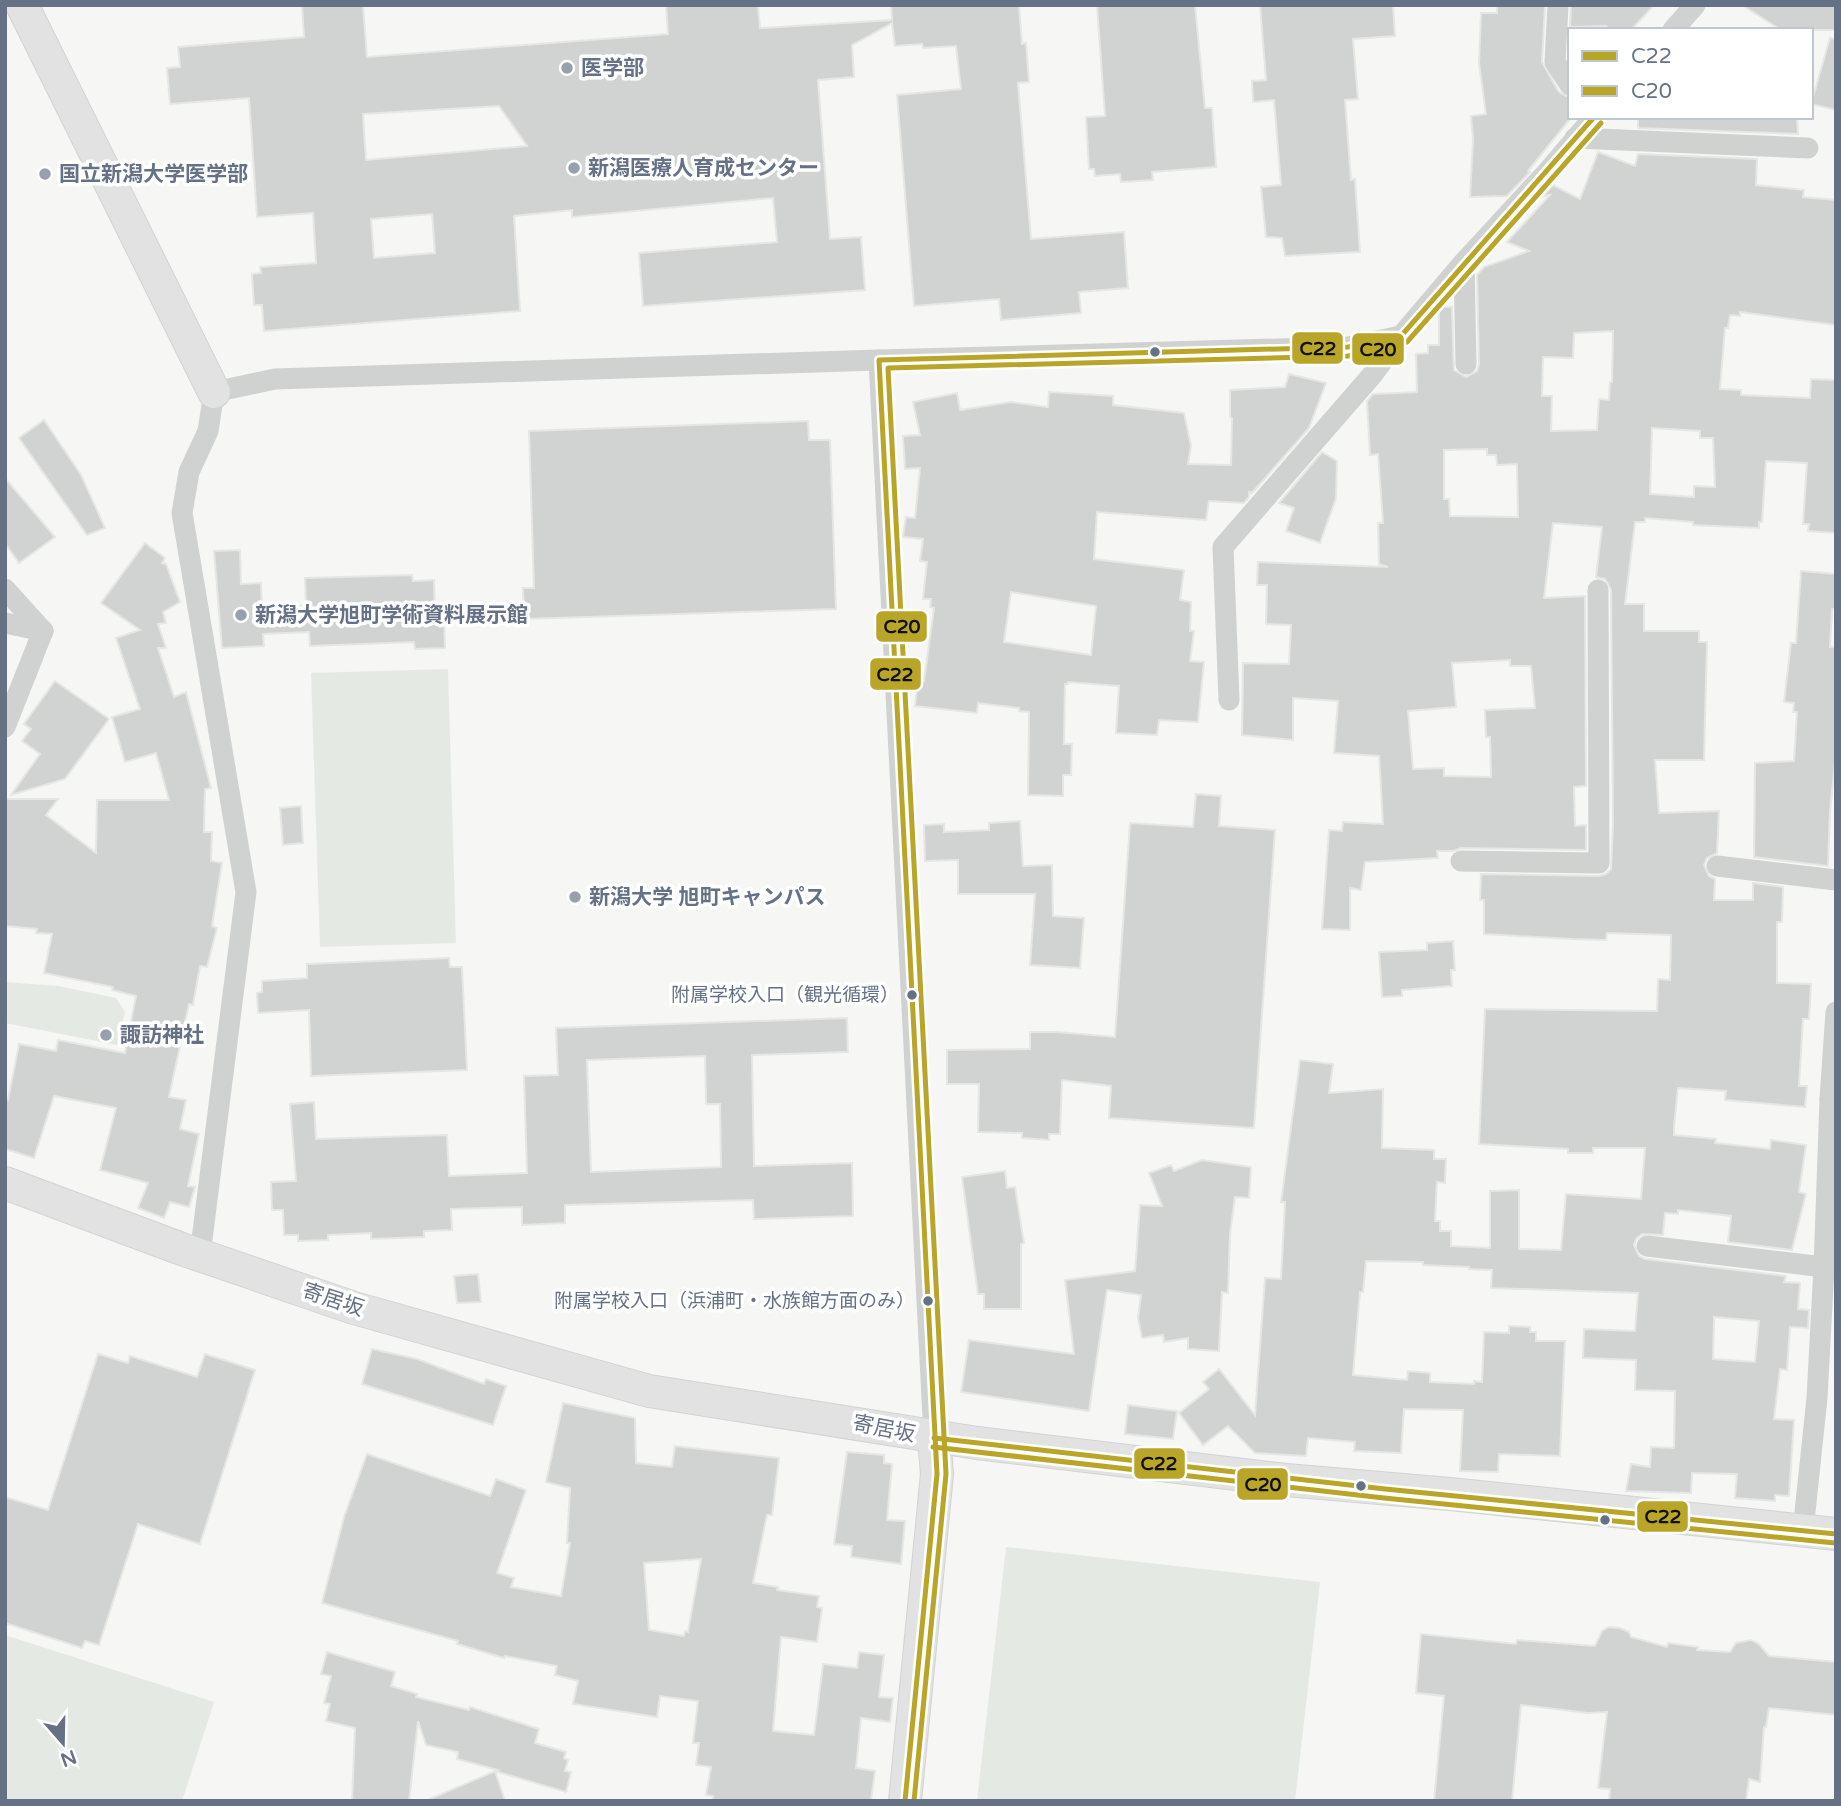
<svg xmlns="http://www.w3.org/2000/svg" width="1841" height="1806" font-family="'Varela Round','Noto Sans JP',sans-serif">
<rect width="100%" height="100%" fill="#f6f6f5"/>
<!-- green -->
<g fill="#e5e9e3">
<polygon points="448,669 456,943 320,947 311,673"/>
<polygon points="5,982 58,986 116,998 125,1012 117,1045 5,1023"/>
<polygon points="1006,1547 1320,1582 1295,1801 977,1801"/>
<polygon points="5,1635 214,1702 182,1801 5,1801"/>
</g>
<!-- building -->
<g fill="#d1d3d3" stroke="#e6e6e4" stroke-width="2" fill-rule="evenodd">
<path d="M 302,5 L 363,5 L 367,57 L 668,34 L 666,5 L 758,5 L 760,28 L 892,20 L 891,5 L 1019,5 L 1022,44 L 1026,43 L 1029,82 L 1018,83 L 1031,239 L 1124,232 L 1128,288 L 1079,292 L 1081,313 L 1001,320 L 999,299 L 914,306 L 897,95 L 961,89 L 956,46 L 923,48 L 922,44 L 895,46 L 892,23 L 852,45 L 854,77 L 818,80 L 830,239 L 861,237 L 865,290 L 643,306 L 639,253 L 777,242 L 773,198 L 572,217 L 572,210 L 514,216 L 520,311 L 264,331 L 262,305 L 254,305 L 252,274 L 261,273 L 260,267 L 316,263 L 313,213 L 257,217 L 249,98 L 170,104 L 167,68 L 180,67 L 178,47 L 304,37 ZM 499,106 L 527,146 L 366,160 L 363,114 ZM 432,214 L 435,253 L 374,258 L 371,219 Z"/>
<polygon points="1097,5 1195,5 1205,108 1212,108 1216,167 1152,172 1153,180 1121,182 1120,174 1095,176 1094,169 1089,169 1086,117 1105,116"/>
<polygon points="1260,5 1393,5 1395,36 1353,39 1358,99 1345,100 1351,180 1355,179 1360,252 1285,256 1282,238 1266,237 1261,187 1281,185 1274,100 1253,102 1252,81 1266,80"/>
<polygon points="1497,5 1545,5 1542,62 1559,92 1570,98 1570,119 1528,171 1530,172 1507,196 1470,197 1473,140 1471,116 1486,114 1479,63 1481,13 1497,13"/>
<polygon points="1571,5 1654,5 1631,30 1610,30 1606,26 1570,27"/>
<polygon points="1742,5 1836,5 1836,30 1781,30"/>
<polygon points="1830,38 1836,39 1836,110 1811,104"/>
<polygon points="1638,117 1797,117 1798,134 1638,128"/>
<path d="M 1598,152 L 1635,166 L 1638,154 L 1757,159 L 1756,185 L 1804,190 L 1803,197 L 1836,200 L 1836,325 L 1740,312 L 1740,316 L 1730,315 L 1728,328 L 1725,328 L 1720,389 L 1741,390 L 1741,395 L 1810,398 L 1811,379 L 1836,380 L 1836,533 L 1808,531 L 1809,524 L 1803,524 L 1807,463 L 1766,461 L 1762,522 L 1759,522 L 1759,528 L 1693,525 L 1693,522 L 1645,518 L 1645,522 L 1635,522 L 1625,604 L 1644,604 L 1644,631 L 1699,631 L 1699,642 L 1707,642 L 1704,760 L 1655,760 L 1659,813 L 1719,811 L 1717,853 L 1707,858 L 1704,865 L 1709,876 L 1715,879 L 1714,900 L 1753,900 L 1753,883 L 1783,887 L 1782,922 L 1777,922 L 1777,983 L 1811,984 L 1809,1019 L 1803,1019 L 1799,1086 L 1807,1086 L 1805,1107 L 1725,1100 L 1726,1091 L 1678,1088 L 1674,1127 L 1674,1135 L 1716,1139 L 1715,1143 L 1770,1149 L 1771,1140 L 1806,1145 L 1799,1192 L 1806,1194 L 1792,1250 L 1728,1242 L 1731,1216 L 1678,1210 L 1678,1214 L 1665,1213 L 1663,1235 L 1642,1234 L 1636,1239 L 1634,1245 L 1639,1256 L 1645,1259 L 1786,1276 L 1784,1282 L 1800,1283 L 1798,1309 L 1809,1310 L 1808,1328 L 1790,1327 L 1787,1370 L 1780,1369 L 1774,1419 L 1794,1420 L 1789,1496 L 1775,1495 L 1775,1501 L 1735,1498 L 1737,1474 L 1692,1473 L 1691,1493 L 1626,1491 L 1631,1464 L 1650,1467 L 1651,1447 L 1674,1448 L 1675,1391 L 1635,1390 L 1636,1360 L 1583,1358 L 1584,1329 L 1635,1331 L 1638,1293 L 1491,1288 L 1492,1270 L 1469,1269 L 1469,1267 L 1423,1265 L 1423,1262 L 1366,1261 L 1363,1292 L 1360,1292 L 1353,1375 L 1407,1380 L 1408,1371 L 1430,1373 L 1430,1382 L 1474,1384 L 1474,1381 L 1482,1382 L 1484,1332 L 1509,1333 L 1509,1326 L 1530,1327 L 1530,1332 L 1536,1332 L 1536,1341 L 1565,1341 L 1560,1456 L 1499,1454 L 1498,1472 L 1460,1471 L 1463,1410 L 1404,1409 L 1401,1453 L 1354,1451 L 1355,1442 L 1308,1438 L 1306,1456 L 1255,1453 L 1228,1426 L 1203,1445 L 1179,1413 L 1209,1389 L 1203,1382 L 1219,1369 L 1255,1415 L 1265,1278 L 1281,1279 L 1285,1202 L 1281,1202 L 1300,1060 L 1333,1064 L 1329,1093 L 1383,1089 L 1382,1148 L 1434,1150 L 1434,1159 L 1446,1159 L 1445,1183 L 1437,1182 L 1435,1221 L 1440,1221 L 1440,1231 L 1451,1231 L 1451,1246 L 1490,1248 L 1490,1191 L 1519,1190 L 1519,1249 L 1561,1250 L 1566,1194 L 1641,1199 L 1645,1148 L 1593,1148 L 1593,1153 L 1568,1153 L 1568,1149 L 1479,1144 L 1485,1009 L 1657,1011 L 1658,979 L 1670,980 L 1671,935 L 1607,933 L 1606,940 L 1572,939 L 1484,934 L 1484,900 L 1480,900 L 1481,874 L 1599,876 L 1606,874 L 1611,869 L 1613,823 L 1611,590 L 1605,579 L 1596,577 L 1602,527 L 1553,523 L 1544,598 L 1585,596 L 1586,786 L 1574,787 L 1575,826 L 1586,825 L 1586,850 L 1461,848 L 1453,851 L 1437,851 L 1438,858 L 1365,862 L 1361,890 L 1350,888 L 1350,930 L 1322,929 L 1329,830 L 1342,831 L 1343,822 L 1383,824 L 1379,756 L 1334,753 L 1338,701 L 1293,698 L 1293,740 L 1242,735 L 1243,663 L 1289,664 L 1291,625 L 1266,624 L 1267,585 L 1257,585 L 1258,562 L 1388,567 L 1379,564 L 1378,523 L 1383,523 L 1378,454 L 1370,455 L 1367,401 L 1373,394 L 1417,392 L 1416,354 L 1428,353 L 1428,345 L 1439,345 L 1439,311 L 1443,307 L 1452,307 L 1454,370 L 1466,377 L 1477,371 L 1479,364 L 1477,275 L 1484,267 L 1529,251 L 1507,242 L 1550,195 L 1543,196 L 1553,185 L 1580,199 ZM 1613,331 L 1612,382 L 1610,382 L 1609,400 L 1599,399 L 1597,430 L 1551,431 L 1552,396 L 1542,396 L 1543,357 L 1573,358 L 1574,333 ZM 1652,428 L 1700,431 L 1700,438 L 1713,438 L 1715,487 L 1694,486 L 1694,497 L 1650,494 ZM 1487,449 L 1487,455 L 1496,455 L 1497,465 L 1517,464 L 1518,517 L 1450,516 L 1449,499 L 1444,499 L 1444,450 ZM 1510,660 L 1510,666 L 1531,666 L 1535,708 L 1485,710 L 1486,737 L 1490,737 L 1491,777 L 1444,776 L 1444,768 L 1413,769 L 1408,711 L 1456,707 L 1452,663 ZM 1714,1317 L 1759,1321 L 1755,1362 L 1713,1359 Z"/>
<path d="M 1289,374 L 1326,383 L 1309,428 L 1252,493 L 1249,492 L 1249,497 L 1244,503 L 1209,501 L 1206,520 L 1097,512 L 1094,559 L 1184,570 L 1180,600 L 1191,602 L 1190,631 L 1194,631 L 1190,661 L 1204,662 L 1198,722 L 1159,720 L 1157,735 L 1116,733 L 1119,686 L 1068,682 L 1068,684 L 1065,684 L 1064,744 L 1072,744 L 1071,775 L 1063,775 L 1063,796 L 1028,795 L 1029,712 L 1019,711 L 1019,708 L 978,703 L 977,713 L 915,706 L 918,680 L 924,681 L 934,608 L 930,607 L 931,599 L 923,599 L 927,562 L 920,561 L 923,539 L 903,537 L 906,517 L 915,518 L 920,468 L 905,469 L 903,436 L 920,435 L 913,402 L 957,393 L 960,410 L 1011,402 L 1048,407 L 1049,392 L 1113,396 L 1113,405 L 1184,413 L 1191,446 L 1188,464 L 1231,465 L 1232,418 L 1230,417 L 1230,390 L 1285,387 ZM 1011,592 L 1096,606 L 1091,655 L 1004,642 Z"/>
<polygon points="44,420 81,475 105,528 87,535 19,438"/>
<polygon points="808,421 809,440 830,440 836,609 524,619 523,588 534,588 529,431"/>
<polygon points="1322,452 1337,461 1336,498 1320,543 1286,531 1294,508 1279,503"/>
<polygon points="5,478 55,537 19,563 5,543"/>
<polygon points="145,543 165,558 162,563 166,564 180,602 163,612 166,623 158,624 166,648 158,648 174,697 186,692 211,788 205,789 204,832 212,832 211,861 222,863 212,926 217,928 207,967 200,966 193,1005 189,1004 169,1097 186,1100 180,1129 199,1134 188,1186 195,1187 189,1207 170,1202 164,1218 138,1208 148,1183 100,1170 116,1108 54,1096 34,1158 5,1149 5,1099 8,1100 19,1044 56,1051 58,1040 125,1053 136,996 112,990 113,987 44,973 52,934 36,933 37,929 5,926 5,799 58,799 46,815 96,853 97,800 169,800 156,753 125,762 112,717 140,709 116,638 140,630 101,603"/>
<polygon points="240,550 241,584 261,583 262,606 306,606 305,578 412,575 413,581 434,580 435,614 444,614 445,648 415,649 414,642 310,646 309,632 263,634 264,646 222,648 214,551"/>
<polygon points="1801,571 1836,574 1836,609 1832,609 1830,647 1836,647 1836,753 1830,811 1828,866 1754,857 1755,763 1794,761 1797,712 1793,712 1794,703 1784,702 1791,643 1796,643"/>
<polygon points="55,681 109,719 65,779 11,795 40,754 22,741 31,729 24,724"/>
<polygon points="1196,794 1221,796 1219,826 1275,830 1254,1128 1109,1118 1111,1086 1062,1080 1060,1134 1049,1134 1049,1140 1022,1138 1022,1133 978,1132 979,1084 947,1084 947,1050 1030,1049 1030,1032 1057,1032 1115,1037 1130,823 1193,827"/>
<polygon points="301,806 303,843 283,845 280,808"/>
<polygon points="1020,821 1023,866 1052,865 1053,916 1084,918 1080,968 1030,965 1035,894 958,894 958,860 925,861 924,825 944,824 944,832 989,830 989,823"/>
<polygon points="1453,941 1455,970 1451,970 1452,986 1402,990 1402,996 1382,997 1379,952 1427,950 1427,943"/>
<polygon points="449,958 450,967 462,967 467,1070 311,1076 309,1010 258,1013 257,993 262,992 262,981 307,978 307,964"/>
<path d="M 847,1018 L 848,1052 L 752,1055 L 754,1166 L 852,1163 L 853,1216 L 754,1219 L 753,1200 L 565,1205 L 565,1223 L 522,1225 L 522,1207 L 451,1209 L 452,1230 L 424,1231 L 424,1237 L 371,1239 L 371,1233 L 328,1235 L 328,1240 L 298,1241 L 298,1235 L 284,1235 L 283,1210 L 272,1210 L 271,1182 L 296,1181 L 290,1104 L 314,1102 L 316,1139 L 447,1135 L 449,1176 L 527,1173 L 524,1076 L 558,1075 L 556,1028 ZM 705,1056 L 706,1104 L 720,1104 L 721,1167 L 591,1172 L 587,1060 Z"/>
<polygon points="1202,1160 1251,1167 1249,1198 1235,1197 1230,1234 1228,1293 1222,1292 1219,1351 1188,1349 1188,1338 1164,1342 1163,1335 1142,1338 1138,1318 1141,1295 1107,1290 1089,1411 961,1392 969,1340 1074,1354 1065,1280 1135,1271 1140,1205 1162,1206 1149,1173 1171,1165 1174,1171"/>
<polygon points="1005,1171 1007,1188 1015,1187 1024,1243 1021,1244 1021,1309 984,1309 984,1294 978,1294 962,1177"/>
<polygon points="478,1274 481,1302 457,1303 454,1276"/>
<polygon points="372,1349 417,1359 484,1384 486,1379 506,1386 493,1425 362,1384"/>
<polygon points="98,1354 128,1363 130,1356 197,1377 205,1354 255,1370 200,1544 138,1524 99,1645 85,1641 82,1648 5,1623 5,1497 48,1510"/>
<path d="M 563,1403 L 635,1418 L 636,1463 L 672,1467 L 675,1446 L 779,1458 L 772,1515 L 767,1515 L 753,1583 L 778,1587 L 777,1590 L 819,1596 L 817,1607 L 822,1608 L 817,1642 L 781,1637 L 773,1731 L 814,1735 L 823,1664 L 857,1668 L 859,1652 L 884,1655 L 879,1697 L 893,1698 L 890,1722 L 861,1718 L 856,1768 L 875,1771 L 871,1801 L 712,1801 L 713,1796 L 706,1795 L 711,1767 L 696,1765 L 699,1743 L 693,1743 L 698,1701 L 660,1696 L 657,1717 L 573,1704 L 578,1681 L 555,1675 L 557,1666 L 505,1656 L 504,1658 L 457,1644 L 458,1641 L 322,1603 L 344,1517 L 367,1454 L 490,1496 L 496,1479 L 526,1490 L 497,1573 L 514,1578 L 511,1587 L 561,1596 L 570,1543 L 567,1543 L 570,1488 L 546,1482 ZM 701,1559 L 688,1632 L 685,1631 L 684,1636 L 649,1630 L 644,1563 Z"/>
<polygon points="1128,1405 1177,1411 1173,1439 1125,1434"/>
<polygon points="847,1452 884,1455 884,1463 892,1464 887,1520 905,1521 901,1564 851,1557 852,1546 834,1544"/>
<polygon points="1609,1627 1620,1628 1629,1632 1631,1637 1667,1647 1668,1643 1698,1647 1697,1650 1730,1652 1736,1643 1751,1640 1759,1644 1769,1656 1836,1662 1836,1715 1769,1708 1766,1727 1764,1727 1760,1782 1749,1779 1746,1801 1609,1801 1610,1789 1598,1788 1607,1712 1588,1713 1521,1705 1512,1801 1434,1801 1444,1696 1416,1693 1421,1634 1516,1644 1517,1640 1595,1646 1602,1631"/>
<polygon points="327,1652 395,1672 391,1686 417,1694 416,1697 469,1710 470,1707 539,1729 535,1743 566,1752 564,1758 568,1760 565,1771 571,1772 566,1792 495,1771 505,1801 425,1801 498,1770 457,1759 458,1752 426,1745 418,1721 409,1801 352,1801 355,1728 326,1721 330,1704 324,1703 331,1676 321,1674"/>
</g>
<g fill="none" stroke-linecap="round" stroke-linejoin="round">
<defs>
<g id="secondary">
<polyline points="22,5 214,392"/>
<polyline points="5,1183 179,1248 354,1308 649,1391 977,1443 1286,1480 1450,1494 1836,1534"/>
<polyline points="905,1801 937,1474 934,1438"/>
</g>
</defs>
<!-- secondary casing -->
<use href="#secondary" stroke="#d1d3d4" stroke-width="34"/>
<!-- street -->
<g stroke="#d0d1d1" stroke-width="21">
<polyline points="1558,5 1555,62 1570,85"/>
<polyline points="1673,30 1695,5"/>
<polyline points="1575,138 1808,148"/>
<polyline points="1464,262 1466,364"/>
<polyline points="5,589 43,631"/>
<polyline points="5,623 43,631"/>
<polyline points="1229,700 1223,547 1373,374 1401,336 1464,262 1548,171 1594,117"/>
<polyline points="5,727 43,631"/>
<polyline points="1461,861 1599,863 1598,590"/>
<polyline points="1717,866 1836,880"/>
<polyline points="1830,1099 1836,1012"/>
<polyline points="1647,1246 1824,1267 1830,1099 1836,1099"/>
<polyline points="200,1255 246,892 182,513 189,472 208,431 214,392 275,379 879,360"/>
<polyline points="934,1438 879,360 1348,347 1401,336"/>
<polyline points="1803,1531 1817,1398 1824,1267 1836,1268"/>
</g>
<!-- secondary -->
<use href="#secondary" stroke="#e2e2e3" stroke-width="32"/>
<defs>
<g id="bus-1">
<polyline points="934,1438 1385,1489 1836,1534"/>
<polyline points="905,1801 937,1474 879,360 1348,347 1401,336 1594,117"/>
</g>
<g id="bus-2">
<polyline points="933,1447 1384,1498 1835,1543"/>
<polyline points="914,1801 946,1474 888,368 1348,356 1407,342 1601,123"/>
</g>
</defs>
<!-- bus-1 casing -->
<use href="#bus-1" stroke="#fff" stroke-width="10"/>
<!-- bus-2 casing -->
<use href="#bus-2" stroke="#fff" stroke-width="10"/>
<!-- bus-1 -->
<use href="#bus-1" stroke="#b9a528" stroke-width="5"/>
<!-- bus-2 -->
<use href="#bus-2" stroke="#b9a528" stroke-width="5"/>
</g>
<!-- markers -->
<g fill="#98a0ad" stroke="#fff" stroke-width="2.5">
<circle cx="567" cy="68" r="7"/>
<circle cx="574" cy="168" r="7"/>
<circle cx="45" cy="174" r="7"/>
<circle cx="241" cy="615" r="7"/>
<circle cx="575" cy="897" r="7"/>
<circle cx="106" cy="1035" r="7"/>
</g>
<g fill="#657286" stroke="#fff" stroke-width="2.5">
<circle cx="1155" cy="352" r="6"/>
<circle cx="912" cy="995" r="6"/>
<circle cx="928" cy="1301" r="6"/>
<circle cx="1361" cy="1486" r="6"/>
<circle cx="1605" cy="1520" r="6"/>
</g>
<g text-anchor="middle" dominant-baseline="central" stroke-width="7" stroke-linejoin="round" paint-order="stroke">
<!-- bus labels -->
<g font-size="19" fill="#657286" stroke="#fff" text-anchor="end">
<text x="899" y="995">附属学校入口（観光循環）</text>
<text x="915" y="1301">附属学校入口（浜浦町・水族館方面のみ）</text>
</g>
<!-- poi labels -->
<g font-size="21" font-weight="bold" fill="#657286" stroke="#fff" text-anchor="start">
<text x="581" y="68">医学部</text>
<text x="588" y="168">新潟医療人育成センター</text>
<text x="59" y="174">国立新潟大学医学部</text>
<text x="255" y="615">新潟大学旭町学術資料展示館</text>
<text x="589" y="897">新潟大学 旭町キャンパス</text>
<text x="120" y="1035">諏訪神社</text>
</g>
<!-- street labels -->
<g font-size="21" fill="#657286" stroke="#fff">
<text transform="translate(333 1300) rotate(18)">寄居坂</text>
<text transform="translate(884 1429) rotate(11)">寄居坂</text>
</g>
</g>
<g stroke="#fff" stroke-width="2.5">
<rect x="1291" y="331" width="53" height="34" rx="7" fill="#b9a528"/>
<rect x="1351" y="332" width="54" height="34" rx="7" fill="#b9a528"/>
<rect x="875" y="610" width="53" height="33" rx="7" fill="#b9a528"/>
<rect x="869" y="657" width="53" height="34" rx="7" fill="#b9a528"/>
<rect x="1133" y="1447" width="53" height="33" rx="7" fill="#b9a528"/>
<rect x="1236" y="1467" width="53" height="34" rx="7" fill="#b9a528"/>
<rect x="1636" y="1500" width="53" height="33" rx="7" fill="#b9a528"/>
</g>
<g font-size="19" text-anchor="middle" font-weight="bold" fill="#111">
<text x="1318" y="355">C22</text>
<text x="1378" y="356">C20</text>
<text x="902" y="633">C20</text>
<text x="895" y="681">C22</text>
<text x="1159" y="1470">C22</text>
<text x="1263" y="1491">C20</text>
<text x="1663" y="1523">C22</text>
</g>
<!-- border -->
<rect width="1841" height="1806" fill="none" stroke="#657286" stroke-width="14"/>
<!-- legend -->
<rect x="1568" y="28" width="245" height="91" fill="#ffffff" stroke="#c1c7cf" stroke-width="2"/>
<rect x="1582" y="51" width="35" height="10" fill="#b9a528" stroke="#c1c7cf" stroke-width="2"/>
<text x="1631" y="63" font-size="21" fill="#657286">C22</text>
<rect x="1582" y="86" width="35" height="10" fill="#b9a528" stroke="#c1c7cf" stroke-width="2"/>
<text x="1631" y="98" font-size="21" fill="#657286">C20</text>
<!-- north arrow -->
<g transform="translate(63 1743) rotate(160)" stroke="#ffffff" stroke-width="5" paint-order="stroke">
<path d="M0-5L12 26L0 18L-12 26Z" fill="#657286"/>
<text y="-10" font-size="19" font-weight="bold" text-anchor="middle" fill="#657286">N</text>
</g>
</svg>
